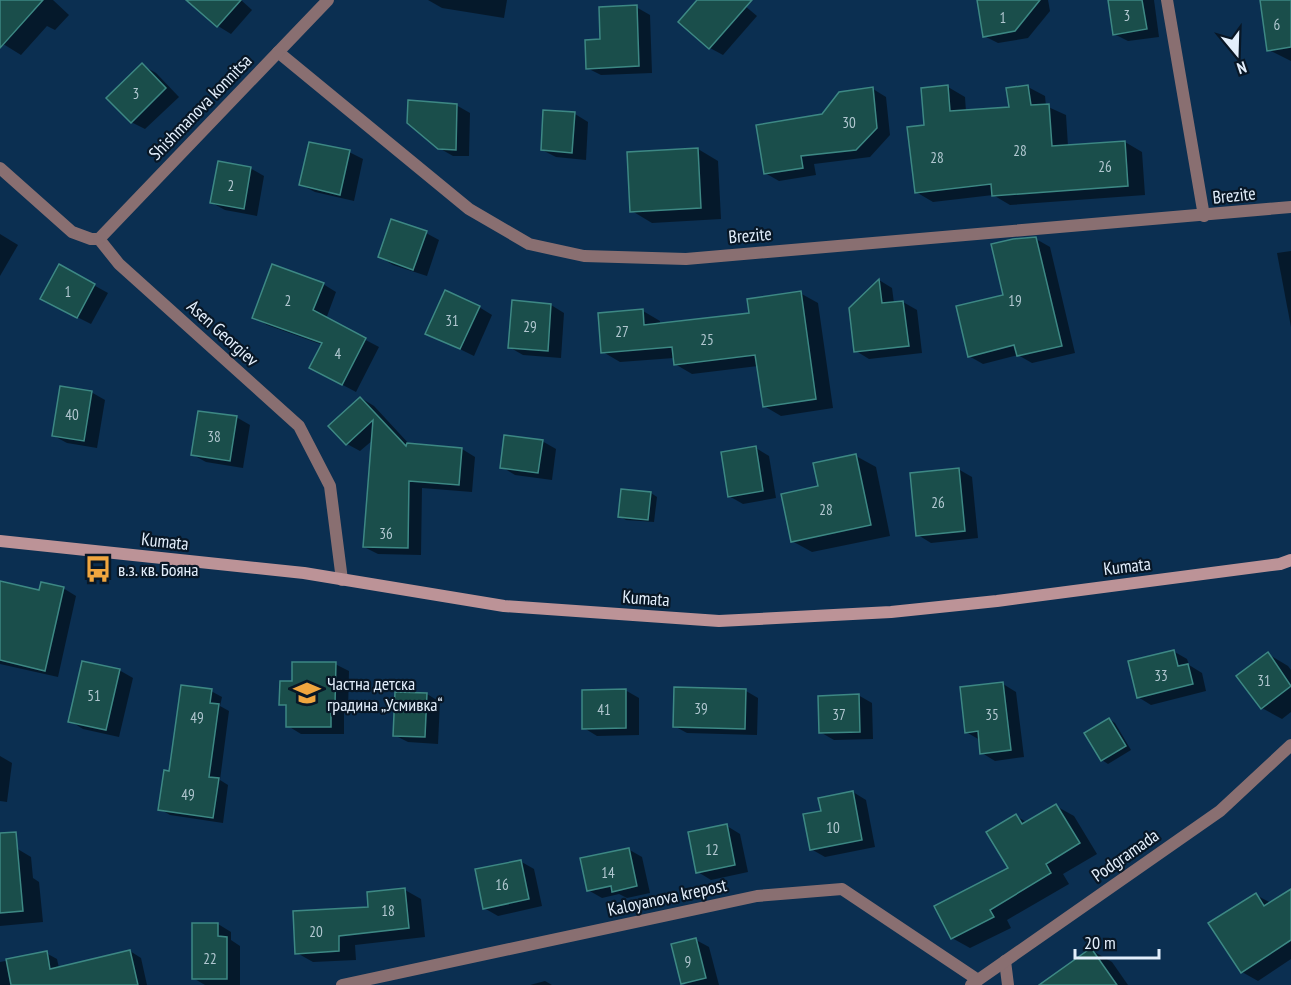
<svg xmlns="http://www.w3.org/2000/svg" width="1291" height="985" font-family="'PT Sans Narrow',sans-serif">
<rect width="100%" height="100%" fill="#0b2f51"/>
<!-- shadow -->
<g fill="#0007">
<polygon points="0,0 53,0 69,15 55,30 47,26 21,55 0,42"/>
<polygon points="198,0 241,0 252,10 231,34 218,26 194,5"/>
<polygon points="428,0 507,0 504,18 442,8"/>
<polygon points="699,0 738,0 757,16 723,55 710,48"/>
<polygon points="979,0 1048,0 1050,11 1028,38 998,43 984,36"/>
<polygon points="1109,0 1154,0 1159,37 1128,41 1114,34"/>
<polygon points="1261,0 1291,0 1291,61 1269,50"/>
<polygon points="636,7 650,15 652,73 601,75 587,68 602,41"/>
<polygon points="142,65 156,73 179,97 145,129 131,122"/>
<polygon points="948,87 965,97 966,112 1011,108 1028,87 1045,96 1046,106 1066,115 1068,146 1125,142 1142,152 1145,195 1010,205 993,195 933,202 916,192 926,127"/>
<polygon points="873,89 886,97 890,135 870,157 814,164 816,175 779,181 765,173 823,115"/>
<polygon points="456,105 470,113 469,156 453,156 439,148"/>
<polygon points="575,114 588,122 586,160 556,157 542,150"/>
<polygon points="698,149 718,161 721,219 652,223 632,211"/>
<polygon points="349,152 363,159 354,201 315,192 301,185"/>
<polygon points="250,168 264,176 257,216 225,210 212,203"/>
<polygon points="426,233 439,240 427,276 393,265 380,257"/>
<polygon points="0,234 18,245 0,276"/>
<polygon points="1036,239 1050,247 1075,353 1032,363 1018,355 983,364 969,356"/>
<polygon points="1291,251 1291,327 1277,253"/>
<polygon points="59,266 108,293 91,324 55,306"/>
<polygon points="879,280 892,288 894,303 903,302 917,310 922,353 869,359 856,351"/>
<polygon points="323,284 336,292 326,319 379,347 356,392 324,375 323,345 267,325 254,317"/>
<polygon points="800,293 818,303 833,408 781,416 764,406 758,366 692,374 675,364 674,358 620,362 603,352 643,311 660,321 660,325 751,314"/>
<polygon points="551,305 564,313 561,358 523,355 509,347"/>
<polygon points="479,307 492,315 474,356 427,333"/>
<polygon points="91,392 105,400 97,448 67,443 54,436"/>
<polygon points="361,398 374,406 410,445 462,449 475,457 472,492 422,488 421,555 378,554 364,547 373,440 360,451 347,444"/>
<polygon points="236,417 250,425 243,468 206,462 193,455"/>
<polygon points="542,441 556,449 552,480 515,475 502,467"/>
<polygon points="756,448 769,456 776,498 743,504 729,496"/>
<polygon points="856,456 876,467 890,536 812,552 792,541"/>
<polygon points="958,469 972,477 978,538 931,543 918,535"/>
<polygon points="651,493 657,497 654,522 626,520 619,516"/>
<polygon points="0,583 41,592 63,588 76,596 58,677 0,664"/>
<polygon points="1173,651 1187,659 1189,665 1202,673 1206,691 1151,705 1138,697"/>
<polygon points="1268,654 1288,666 1291,670 1291,712 1282,719 1262,708"/>
<polygon points="335,664 349,671 348,712 344,712 344,734 301,734 288,726 288,708 281,704 293,682"/>
<polygon points="119,670 133,678 119,737 83,729 70,721"/>
<polygon points="1003,684 1016,692 1024,757 995,761 982,753 980,740 966,732"/>
<polygon points="625,690 639,698 639,735 597,736 584,728"/>
<polygon points="211,691 222,697 220,706 229,711 220,780 228,785 223,823 170,815 160,809 171,773"/>
<polygon points="746,691 758,698 757,735 687,733 674,726"/>
<polygon points="427,694 440,702 438,744 408,742 394,735"/>
<polygon points="858,695 872,703 873,739 834,740 820,732"/>
<polygon points="1109,719 1115,723 1131,750 1108,764 1102,760"/>
<polygon points="0,756 12,763 7,802 0,801"/>
<polygon points="853,792 866,800 875,847 825,857 811,849 822,812"/>
<polygon points="1056,806 1074,816 1097,854 1063,874 1069,884 1007,920 1011,928 970,948 952,938 1010,869 1016,816 1028,823"/>
<polygon points="727,826 740,834 748,872 711,880 698,872"/>
<polygon points="11,845 31,857 33,878 39,882 43,922 0,926 0,846"/>
<polygon points="628,849 642,857 650,893 627,898 619,894 602,898 588,890"/>
<polygon points="520,861 534,869 542,906 498,916 484,908"/>
<polygon points="405,890 421,899 425,937 355,945 356,960 313,962 297,953 370,908"/>
<polygon points="1291,890 1291,959 1258,981 1242,972 1256,895 1271,903"/>
<polygon points="218,924 231,932 231,940 240,946 240,985 205,985 193,978"/>
<polygon points="696,940 709,947 719,985 686,985 682,983"/>
<polygon points="1091,950 1112,962 1128,985 1083,985"/>
<polygon points="130,951 141,958 147,985 0,985 0,962 46,953 57,959 59,968"/>
<polygon points="545,981 552,985 530,985"/>
</g>
<!-- building -->
<g fill="#1a4e4b" stroke="#3d8884" stroke-width="1.5">
<polygon points="0,0 43,0 0,48"/>
<polygon points="186,0 241,0 217,27"/>
<polygon points="697,0 752,0 709,49 678,22"/>
<polygon points="977,0 1040,0 1015,31 983,37"/>
<polygon points="1108,0 1142,0 1147,29 1113,35"/>
<polygon points="1260,0 1291,0 1291,47 1267,51"/>
<polygon points="637,5 639,66 586,69 585,40 600,39 599,7"/>
<polygon points="142,63 166,88 131,123 106,98"/>
<polygon points="948,85 950,111 1009,107 1006,88 1028,85 1031,105 1049,104 1052,146 1125,141 1128,186 992,196 991,184 915,193 907,127 924,125 921,88"/>
<polygon points="873,87 877,128 856,150 801,156 803,168 764,174 756,125 822,114 839,92"/>
<polygon points="408,100 457,104 456,150 438,149 407,123"/>
<polygon points="543,110 575,112 572,153 541,150"/>
<polygon points="309,142 350,150 340,195 299,185"/>
<polygon points="698,148 701,208 630,212 627,152"/>
<polygon points="218,161 251,167 244,209 210,203"/>
<polygon points="391,219 427,231 413,270 378,257"/>
<polygon points="1036,237 1062,346 1017,356 1014,345 968,357 956,306 1003,295 991,244 1013,239"/>
<polygon points="59,264 95,284 77,318 40,299"/>
<polygon points="272,264 324,283 313,310 366,338 342,385 309,368 322,343 252,318"/>
<polygon points="879,279 882,303 903,301 909,346 854,352 849,308"/>
<polygon points="445,290 480,306 460,349 425,334"/>
<polygon points="801,291 816,399 763,407 755,355 674,365 672,347 601,353 598,313 643,309 644,325 749,313 747,299"/>
<polygon points="512,300 551,304 548,351 508,348"/>
<polygon points="60,386 92,391 84,441 52,436"/>
<polygon points="360,397 406,446 407,443 462,448 459,485 409,481 408,548 363,547 373,420 346,445 328,426"/>
<polygon points="198,411 237,416 230,461 191,455"/>
<polygon points="504,435 543,440 538,473 500,468"/>
<polygon points="756,446 763,491 728,497 721,452"/>
<polygon points="856,454 871,525 791,542 781,494 818,486 813,463"/>
<polygon points="959,468 965,531 916,536 910,473"/>
<polygon points="621,489 651,492 648,520 618,517"/>
<polygon points="0,581 39,590 41,582 64,587 45,671 0,660"/>
<polygon points="1174,650 1178,666 1188,664 1193,684 1137,698 1128,661"/>
<polygon points="1268,652 1291,686 1261,709 1236,676"/>
<polygon points="82,661 120,669 106,730 68,722"/>
<polygon points="292,662 336,662 335,705 331,705 331,727 286,727 286,705 279,705 280,681 292,681"/>
<polygon points="1003,682 1011,750 980,754 978,731 965,733 960,687"/>
<polygon points="181,685 212,689 210,703 219,704 209,777 219,778 213,818 158,810 164,770 169,771"/>
<polygon points="674,687 746,689 745,729 673,727"/>
<polygon points="626,689 626,728 582,729 582,690"/>
<polygon points="395,692 427,693 425,737 393,736"/>
<polygon points="859,694 860,732 819,733 818,696"/>
<polygon points="1109,718 1126,746 1101,761 1084,733"/>
<polygon points="853,791 862,840 810,850 803,814 821,811 818,798"/>
<polygon points="1056,804 1080,843 1046,864 1051,873 990,910 994,917 951,939 934,906 1008,868 986,832 1016,814 1022,824"/>
<polygon points="727,824 735,865 696,873 688,832"/>
<polygon points="16,832 23,911 0,913 0,833"/>
<polygon points="629,848 637,886 612,892 611,886 587,891 580,858"/>
<polygon points="521,860 529,899 483,909 475,869"/>
<polygon points="405,888 409,928 339,936 339,951 295,954 293,911 368,907 367,892"/>
<polygon points="1291,889 1291,940 1241,973 1208,923 1256,893 1264,906"/>
<polygon points="192,923 218,923 218,936 227,937 227,979 192,979"/>
<polygon points="696,938 706,978 681,984 671,944"/>
<polygon points="1091,948 1117,985 1039,985"/>
<polygon points="130,950 138,985 11,985 6,959 47,951 50,969"/>
</g>
<g fill="none" stroke-linecap="round" stroke-linejoin="round">
<!-- minor -->
<g stroke="#896f71" stroke-width="12">
<polyline points="1167,0 1204,216"/>
<polyline points="278,52 469,209 529,244 584,256 686,259 1291,207"/>
<polyline points="0,168 72,232 91,239 99,239 119,264 299,426 330,486 342,580"/>
<polyline points="99,239 328,0"/>
<polyline points="1005,961 1008,985"/>
<polyline points="342,985 757,896 842,889 978,980"/>
<polyline points="971,985 1220,811 1291,745"/>
</g>
<!-- secondary -->
<polyline stroke="#bc9397" stroke-width="12" points="0,541 304,573 504,606 719,621 891,612 997,601 1280,564 1291,560"/>
</g>
<!-- icons -->
<defs>
<symbol id="bus-bare" viewBox="-9 -9 18 18"><path d="M-5-6H5V4H4V6H2V4H-2V6H-4V4H-5ZM-3.5-4V0h7V-4ZM-3.5 1.2v1.5H-2V1.2ZM2 1.2v1.5H3.5V1.2Z" fill="#f0a63f" stroke="#081726" stroke-width="2.5" paint-order="stroke"/></symbol>
<symbol id="school-bare" viewBox="-9 -9 18 18"><path d="M0-5L7-2L0 1L-7-2ZM-4 1L0 2.5L4 1V4Q0 6-4 4Z" fill="#f0a63f" stroke="#081726" stroke-width="2.5" paint-order="stroke"/></symbol>
</defs>
<g fill-rule="evenodd">
<use href="#bus-bare" x="79" y="550" width="38" height="38"/>
<use href="#school-bare" x="288" y="674" width="38" height="38"/>
</g>
<g text-anchor="middle" dominant-baseline="central" stroke-width="4.5" stroke-linejoin="round" paint-order="stroke">
<!-- number labels -->
<g font-size="15" fill="#b1c7d0">
<text x="1127" y="15">3</text>
<text x="1003" y="17">1</text>
<text x="1277" y="24">6</text>
<text x="136" y="93">3</text>
<text x="849" y="122">30</text>
<text x="1020" y="150">28</text>
<text x="937" y="157">28</text>
<text x="1105" y="166">26</text>
<text x="231" y="185">2</text>
<text x="68" y="291">1</text>
<text x="288" y="300">2</text>
<text x="1015" y="300">19</text>
<text x="452" y="320">31</text>
<text x="530" y="326">29</text>
<text x="622" y="331">27</text>
<text x="707" y="339">25</text>
<text x="338" y="353">4</text>
<text x="72" y="414">40</text>
<text x="214" y="436">38</text>
<text x="938" y="502">26</text>
<text x="826" y="509">28</text>
<text x="386" y="533">36</text>
<text x="1161" y="675">33</text>
<text x="1264" y="680">31</text>
<text x="94" y="695">51</text>
<text x="701" y="708">39</text>
<text x="604" y="709">41</text>
<text x="839" y="714">37</text>
<text x="992" y="714">35</text>
<text x="197" y="717">49</text>
<text x="188" y="794">49</text>
<text x="833" y="827">10</text>
<text x="712" y="849">12</text>
<text x="608" y="872">14</text>
<text x="502" y="884">16</text>
<text x="388" y="910">18</text>
<text x="316" y="931">20</text>
<text x="210" y="958">22</text>
<text x="688" y="961">9</text>
</g>
<!-- street labels -->
<g font-size="18" fill="#e3effc" stroke="#081726">
<text transform="translate(200 107) rotate(-46)">Shishmanova konnitsa</text>
<text transform="translate(1234 195) rotate(-6)">Brezite</text>
<text transform="translate(750 235) rotate(-5)">Brezite</text>
<text transform="translate(223 333) rotate(42)">Asen Georgiev</text>
<text transform="translate(165 541) rotate(6)">Kumata</text>
<text transform="translate(1127 566) rotate(-7)">Kumata</text>
<text transform="translate(646 598) rotate(4)">Kumata</text>
<text transform="translate(1125 855) rotate(-35)">Podgramada</text>
<text transform="translate(667 897) rotate(-12)">Kaloyanova krepost</text>
</g>
<!-- poi labels -->
<g font-size="18" fill="#e3effc" stroke="#081726" text-anchor="start">
<text x="118" y="569">в.з. кв. Бояна</text>
<text x="327" y="683">Частна детска<tspan x="327" dy="21">градина „Усмивка“</tspan></text>
</g>
</g>
<!-- north arrow -->
<g transform="translate(1237 54) rotate(161)" stroke="#081726" stroke-width="4.5" paint-order="stroke">
<path d="M0-4.5L10 22L0 15L-10 22Z" fill="#e3effc"/>
<text y="-9" font-size="16" font-weight="bold" text-anchor="middle" fill="#e3effc">N</text>
</g>
<!-- scale -->
<path d="M1075 949v9h84v-9" fill="none" stroke="#e3effc" stroke-width="3"/>
<text x="1084" y="949" font-size="18" fill="#e3effc" stroke="#081726" stroke-width="4.5" paint-order="stroke">20 m</text>
</svg>
